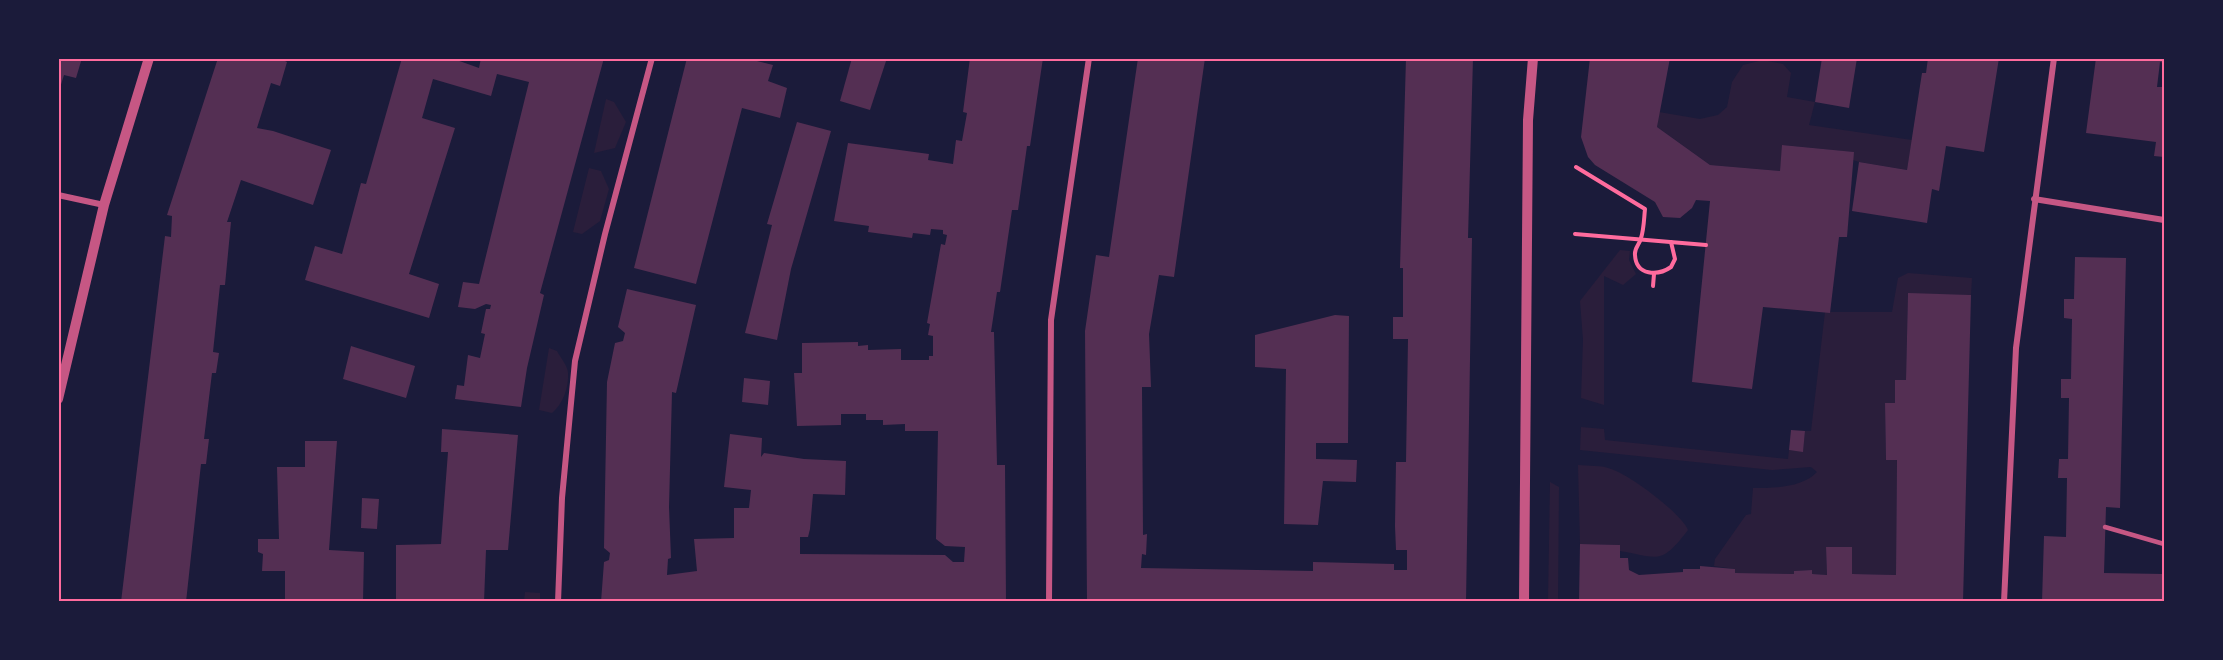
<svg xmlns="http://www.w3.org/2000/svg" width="2223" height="660" font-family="Mulish,sans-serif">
<rect width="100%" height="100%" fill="#1b1b3a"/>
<!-- green -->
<g fill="#2a1e3b">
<polygon points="1763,60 1783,64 1791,73 1787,97 1815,102 1809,125 1912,140 1907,170 1859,162 1853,160 1853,152 1783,145 1780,171 1710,165 1657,127 1659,112 1700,119 1718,115 1727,107 1732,82 1743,65"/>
<polygon points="606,99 614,102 626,122 615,148 594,153"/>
<polygon points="589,168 601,171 609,189 600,221 582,234 573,232"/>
<polygon points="1620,250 1630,251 1629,260 1636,274 1623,285 1604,276 1604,405 1581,398 1583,340 1580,301"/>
<path d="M 1908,273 L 1972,278 L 1971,295 L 1908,294 L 1906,380 L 1895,403 L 1885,403 L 1886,460 L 1897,460 L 1896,575 L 1852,574 L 1852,547 L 1826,547 L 1827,575 L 1812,574 L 1811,570 L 1795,571 L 1794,574 L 1735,573 L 1735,569 L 1714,566 L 1715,559 L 1746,515 L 1751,514 L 1753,488 C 1773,488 1802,488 1817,472 L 1811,467 L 1772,470 L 1580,450 L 1581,427 L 1604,429 L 1605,440 L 1788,459 L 1789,450 L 1803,451 L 1805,431 L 1811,431 L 1825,312 L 1892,312 L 1898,278 Z"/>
<path d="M 549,348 L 557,351 C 560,357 568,366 568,373 C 569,387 563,404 552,413 L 539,410 Z"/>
<path d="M 1578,465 C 1588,466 1602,465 1611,469 C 1630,475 1681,513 1688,530 C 1661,565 1660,558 1620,551 L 1619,545 L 1580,544 Z"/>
<polygon points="1550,482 1559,487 1558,601 1548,601"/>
<polygon points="525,592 540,593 540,601 524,601"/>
</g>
<!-- building -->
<g fill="#542f53">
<polygon points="58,58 82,58 76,78 64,75 59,91"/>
<polygon points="218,58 279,58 287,62 280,86 271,83 257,128 273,131 331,150 313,205 241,180 227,222 231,222 225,285 220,285 213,352 219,353 216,373 212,373 204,439 209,439 206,464 201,464 186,602 121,602 165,236 171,237 172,216 167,215"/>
<polygon points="402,58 451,58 479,68 481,58 604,58 540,293 544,295 527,368 521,407 455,399 457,385 464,386 468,355 480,358 485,334 481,333 486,309 490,309 491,305 486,304 475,309 458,307 463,282 479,284 529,82 497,74 491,96 433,79 422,118 455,128 409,274 439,284 429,318 305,280 315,246 342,254 361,183 366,184"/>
<polygon points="687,58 745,58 773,65 768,81 787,88 780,118 742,108 696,284 634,268"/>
<polygon points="852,58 887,58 870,110 840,101"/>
<polygon points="970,58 1043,58 1030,146 1027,146 1018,210 1012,210 1000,292 997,292 991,332 994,332 997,465 1005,465 1006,602 601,602 604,562 609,560 610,553 604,548 607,382 615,343 623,341 625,333 618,327 627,289 696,305 676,393 672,392 669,507 671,558 668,559 667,575 697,571 694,539 734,538 734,508 749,508 751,490 724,487 730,434 762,438 761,457 764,453 804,459 846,461 845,495 813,494 810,529 808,537 800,537 800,554 945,555 953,562 964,562 965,547 945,546 936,539 938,431 905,431 905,424 883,425 883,420 866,420 866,414 841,414 841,425 797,426 794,373 802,373 802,343 858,342 858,346 868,345 868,350 901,349 901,360 929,360 929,356 933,356 933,336 928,335 930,324 927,323 941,244 945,245 947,235 943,234 943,230 931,229 930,235 913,233 912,238 868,232 869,226 834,221 848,143 929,154 928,160 953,164 956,140 962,141 967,113 963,112"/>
<polygon points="1138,58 1205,58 1174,277 1159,275 1149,334 1151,387 1142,387 1143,535 1147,534 1146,555 1142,554 1141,568 1313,571 1313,562 1394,564 1394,570 1407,570 1407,550 1396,550 1395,526 1396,462 1406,462 1408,339 1393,339 1393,317 1403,317 1403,268 1400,268 1406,58 1473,58 1468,238 1472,238 1466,602 1087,602 1085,331 1096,255 1109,257"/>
<polygon points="1590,58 1670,58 1657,127 1710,165 1780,171 1782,145 1854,152 1847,237 1839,237 1830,313 1763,307 1752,389 1692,382 1710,201 1696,200 1692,208 1680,218 1663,217 1655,202 1595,165 1588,157 1581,137"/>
<polygon points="1822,58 1857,58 1849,108 1815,102"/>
<polygon points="1928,58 1999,58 1984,152 1946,146 1939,191 1932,189 1927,223 1852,211 1859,162 1907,170 1922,73 1926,73"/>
<polygon points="2096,58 2164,58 2164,63 2160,62 2157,87 2164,87 2164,157 2154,156 2156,142 2086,133"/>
<polygon points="797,122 831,131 791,269 777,340 745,333 772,225 767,224"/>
<polygon points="2075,257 2126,258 2120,508 2106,507 2104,573 2164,574 2164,602 2042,602 2044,536 2066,537 2067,478 2058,478 2059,459 2068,459 2069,398 2061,398 2061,379 2071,379 2072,319 2064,318 2064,299 2074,299"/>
<polygon points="1908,293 1971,295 1963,602 1579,602 1580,544 1620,545 1620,558 1628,558 1629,570 1639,575 1683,572 1683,569 1700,569 1700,566 1735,569 1735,573 1794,574 1794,571 1812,570 1812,574 1827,575 1826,547 1852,547 1852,574 1896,575 1897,460 1886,460 1885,403 1895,403 1895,380 1906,380"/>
<polygon points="1335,315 1349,316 1348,443 1316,443 1316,459 1357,460 1356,482 1323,481 1318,525 1284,524 1286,369 1255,367 1255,335"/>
<polygon points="351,346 415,366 406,398 343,379"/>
<polygon points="744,378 770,381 768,405 742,402"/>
<polygon points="442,429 518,435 508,550 486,550 484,602 396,602 396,545 441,544 448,452 441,452"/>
<polygon points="1791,430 1805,431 1803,452 1789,450"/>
<polygon points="305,441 337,441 329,550 364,552 363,602 285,602 285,571 262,571 263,554 258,552 258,539 279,539 277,467 305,467"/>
<polygon points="362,498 379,499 377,529 361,528"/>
</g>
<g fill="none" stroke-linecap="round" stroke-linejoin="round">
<!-- path -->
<g stroke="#ff6b9d" stroke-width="4">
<path d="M 1576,167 L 1645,209 C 1644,218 1644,229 1641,238 C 1640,244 1634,248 1635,255 C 1636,276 1658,276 1671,267 L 1675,259 L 1671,242"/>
<polyline points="1575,234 1706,245"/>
<polyline points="1653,286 1654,274"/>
</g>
<!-- service -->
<polyline stroke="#c65784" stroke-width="4.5" points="2105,527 2164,544"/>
<!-- minor -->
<g stroke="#c65784" stroke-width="6">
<polyline points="58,195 104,205"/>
<polyline points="2034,199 2164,220"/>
<polyline points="558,602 562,498 575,361 605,234 652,58"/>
<polyline points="1049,602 1051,320 1089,58"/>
<polyline points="2004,602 2016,348 2054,58"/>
</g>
<!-- tertiary -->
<g stroke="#c65784" stroke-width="10">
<polyline points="58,399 104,205 149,58"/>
<polyline points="1524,602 1528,120 1533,58"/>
</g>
</g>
<!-- border -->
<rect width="2223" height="660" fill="none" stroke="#1b1b3a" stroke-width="120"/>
<rect x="60" y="60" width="2103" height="540" fill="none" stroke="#ff6b9d" stroke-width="2"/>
</svg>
